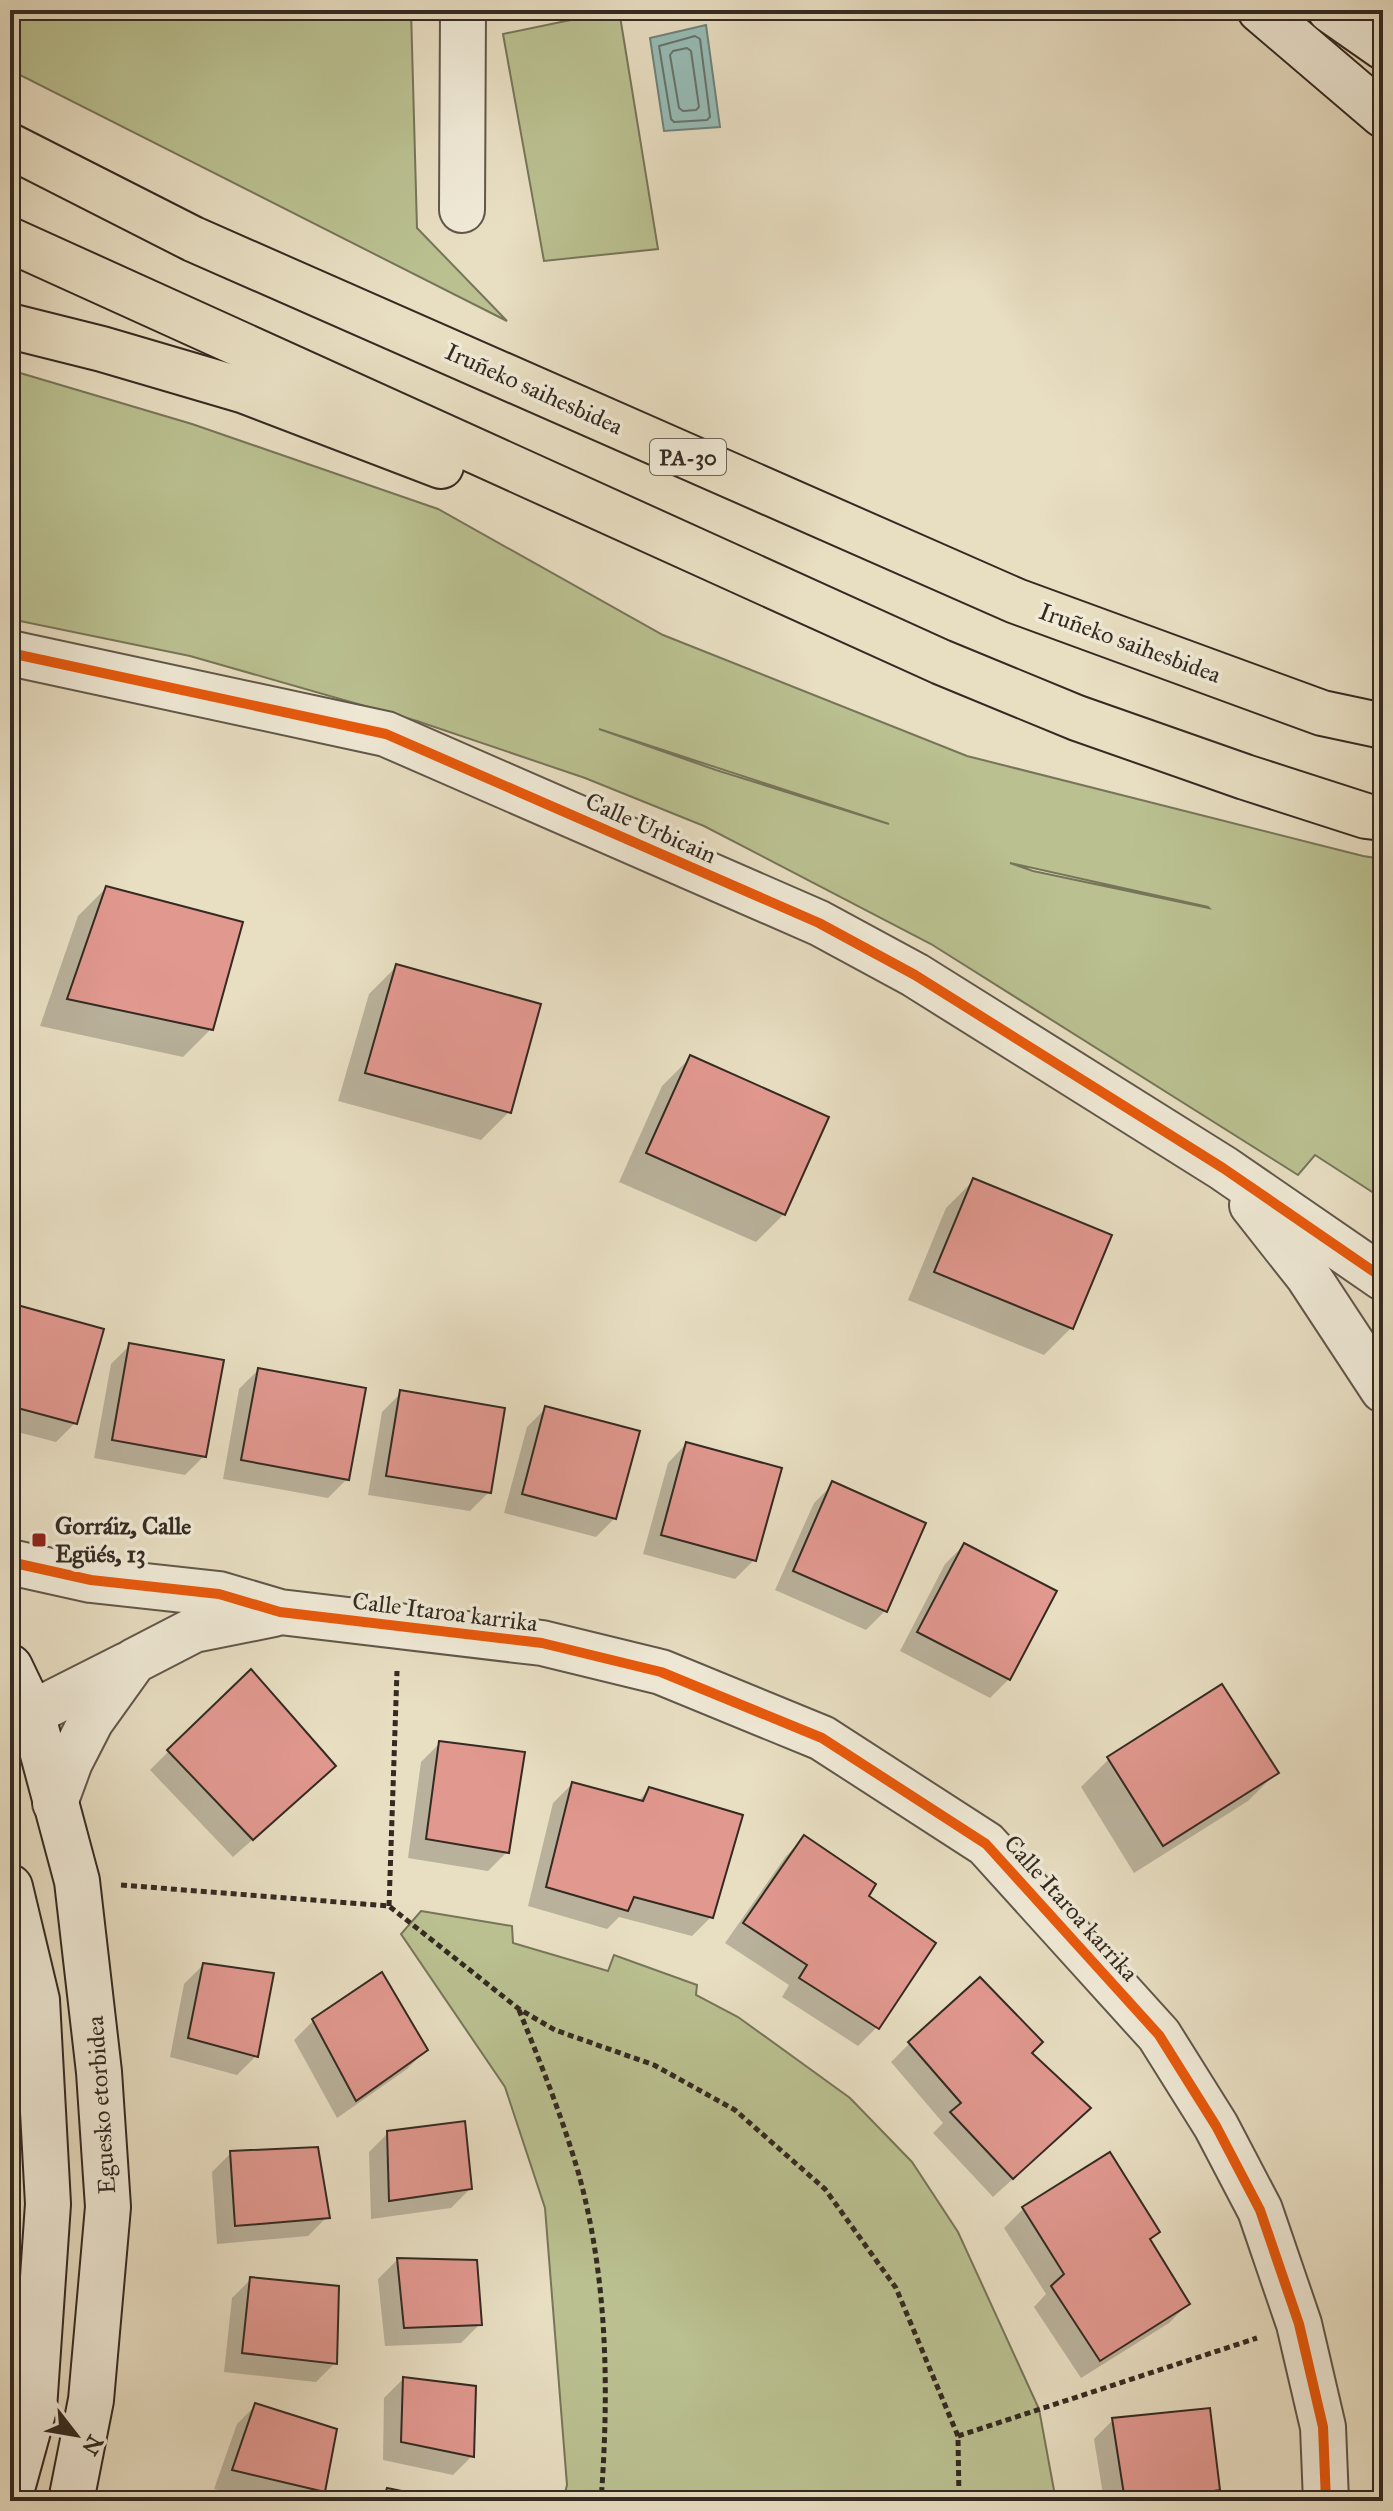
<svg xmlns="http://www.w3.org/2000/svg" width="1393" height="2511" font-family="'IM FELL Great Primer',serif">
<rect width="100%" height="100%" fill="#e8dec2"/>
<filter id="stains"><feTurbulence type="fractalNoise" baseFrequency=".0025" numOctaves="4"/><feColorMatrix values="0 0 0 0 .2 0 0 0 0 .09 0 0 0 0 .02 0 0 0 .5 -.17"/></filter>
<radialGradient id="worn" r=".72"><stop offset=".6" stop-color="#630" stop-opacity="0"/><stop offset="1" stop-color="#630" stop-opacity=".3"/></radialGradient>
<!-- green -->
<g fill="#bac090" stroke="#777559" stroke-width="2" fill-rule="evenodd">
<polygon points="10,10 411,10 417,228 507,321 10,70"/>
<polygon points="619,10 658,249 544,261 503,34"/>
<path d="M 10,370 L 192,424 L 438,509 L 663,635 L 967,756 L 1363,856 L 1383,859 L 1383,1199 L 1315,1155 L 1298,1175 L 931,944 L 704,826 L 585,778 L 417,721 L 190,656 L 10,619 ZM 599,729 L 889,824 L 716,770 ZM 1010,863 L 1208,907 L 1209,908 L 1033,871 Z"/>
<polygon points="421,1911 512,1926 513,1943 608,1971 614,1955 697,1985 696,1995 738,2017 850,2098 912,2162 958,2232 1039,2409 1056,2501 563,2501 567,2485 545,2208 505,2087 401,1934"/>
</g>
<!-- water -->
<polygon fill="#97bcb6" stroke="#6f827b" stroke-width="2" points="706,25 720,127 664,131 650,38"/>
<!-- shadow -->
<g fill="#0003">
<polygon points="106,888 211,1029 183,1057 40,1026 78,916"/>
<polygon points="397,966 509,1112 481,1140 338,1101 369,994"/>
<polygon points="690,1058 784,1214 756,1242 619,1182 662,1086"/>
<polygon points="974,1180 1072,1327 1044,1355 908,1300 946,1208"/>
<polygon points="10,1305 75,1423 56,1442 10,1430"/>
<polygon points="130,1345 204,1456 185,1475 94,1458 111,1364"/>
<polygon points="258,1370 347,1479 328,1498 223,1479 239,1389"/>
<polygon points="401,1393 489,1492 470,1511 368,1495 382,1412"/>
<polygon points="546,1408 615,1518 596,1537 504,1513 527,1427"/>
<polygon points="686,1444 754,1560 735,1579 643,1554 668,1463"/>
<polygon points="833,1484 885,1611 866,1630 775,1590 814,1503"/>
<polygon points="964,1545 1009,1679 990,1698 900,1651 945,1564"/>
<polygon points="440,1743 507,1852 488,1871 408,1858 421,1762"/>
<polygon points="169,1751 314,1785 233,1857 150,1770"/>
<polygon points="1109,1759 1276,1773 1248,1801 1134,1873 1081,1787"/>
<polygon points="572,1784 637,1802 649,1790 711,1917 692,1936 619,1917 607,1929 528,1906 553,1803"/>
<polygon points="805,1837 867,1896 877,2027 858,2046 782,1997 789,1985 725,1943 786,1856"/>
<polygon points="203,1965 256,2056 237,2075 170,2057 184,1984"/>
<polygon points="382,1975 426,2050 407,2069 337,2118 294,2040 313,2021"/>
<polygon points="910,2043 1030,2053 1070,2127 993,2197 933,2133 943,2123 891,2062"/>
<polygon points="388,2133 470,2189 451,2208 371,2219 369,2152"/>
<polygon points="231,2153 327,2217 308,2236 217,2244 212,2172"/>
<polygon points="1023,2209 1158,2232 1149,2241 1188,2304 1169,2323 1081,2378 1034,2307 1046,2294 1004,2228"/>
<polygon points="397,2260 480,2324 461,2343 385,2346 378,2279"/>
<polygon points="251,2279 335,2363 316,2382 224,2372 232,2298"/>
<polygon points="403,2379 472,2456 453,2475 383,2460 384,2398"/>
<polygon points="256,2405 323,2491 313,2501 267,2501 214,2489 237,2424"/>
<polygon points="1383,2408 1383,2440 1376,2416"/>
<polygon points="1113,2420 1218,2490 1207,2501 1104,2501 1094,2439"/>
</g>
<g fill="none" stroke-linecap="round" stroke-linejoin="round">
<!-- shore -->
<g stroke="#66736c" stroke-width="2">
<polygon points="695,36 700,39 710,117 707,120 674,122 671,119 659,46"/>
<polygon points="687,48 691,51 699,107 696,110 683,111 679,108 670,55 673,51"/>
</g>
</g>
<!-- building -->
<g fill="#e1988f" stroke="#342a22" stroke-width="2">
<polygon points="106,886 243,922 213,1030 67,999"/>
<polygon points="396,964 541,1004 511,1113 365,1073"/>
<polygon points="690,1055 829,1117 785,1215 646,1153"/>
<polygon points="973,1178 1112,1235 1073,1329 934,1272"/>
<polygon points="10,1303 104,1329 77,1424 10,1406"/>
<polygon points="129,1343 224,1360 206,1457 112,1440"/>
<polygon points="258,1368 366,1388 349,1480 241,1460"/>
<polygon points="400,1390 505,1408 491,1493 386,1476"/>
<polygon points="545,1406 640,1431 616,1519 522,1494"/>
<polygon points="686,1442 782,1468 756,1561 661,1535"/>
<polygon points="832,1481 926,1523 887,1612 793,1571"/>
<polygon points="964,1543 1057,1591 1010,1680 917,1632"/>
<polygon points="251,1669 336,1766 253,1840 167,1750"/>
<polygon points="1222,1684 1279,1773 1163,1846 1107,1757"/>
<polygon points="439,1741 525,1752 509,1853 426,1839"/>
<polygon points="572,1782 643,1801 649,1787 743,1815 713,1918 634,1897 628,1911 546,1887"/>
<polygon points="804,1835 876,1884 869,1896 936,1943 879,2029 799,1978 807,1965 743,1923"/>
<polygon points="203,1963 274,1973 258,2057 188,2038"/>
<polygon points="382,1972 428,2050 356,2101 312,2019"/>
<polygon points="980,1977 1043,2042 1032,2053 1091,2108 1013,2179 950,2112 961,2103 908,2042"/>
<polygon points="465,2121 472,2189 389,2201 387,2131"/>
<polygon points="318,2147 330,2218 235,2226 230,2151"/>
<polygon points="1110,2152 1160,2232 1150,2239 1190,2304 1100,2361 1051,2286 1064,2274 1022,2207"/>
<polygon points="397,2258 477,2260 482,2325 404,2328"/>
<polygon points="250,2277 339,2286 337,2364 242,2353"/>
<polygon points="403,2377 476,2386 474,2457 401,2442"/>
<polygon points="255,2403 337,2429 325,2492 232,2470"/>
<polygon points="1210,2408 1220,2490 1149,2501 1125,2501 1112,2418"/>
<polygon points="387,2488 451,2501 383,2501"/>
</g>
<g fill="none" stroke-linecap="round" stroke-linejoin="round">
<defs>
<g id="street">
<polyline points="462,210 463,10"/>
<polyline points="10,653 386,734 819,923 915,975 1223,1168 1383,1278"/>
<polyline points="1252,1205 1308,1276 1383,1390"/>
<polyline points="10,1562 91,1580 219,1594 280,1612 542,1643 661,1672 822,1738 986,1844 1159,2035 1216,2126 1260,2210 1299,2324 1323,2427 1326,2501"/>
<polyline points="10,1721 32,1713 127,1665"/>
<polyline points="55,1803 70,1762 91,1721 134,1661 194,1630 274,1614"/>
</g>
<g id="secondary">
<polyline points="1260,10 1383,115"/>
<polyline points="1330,10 1383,47"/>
<polyline points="10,1667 32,1713 77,1881 99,2072 108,2207 91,2400 71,2501"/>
<polyline points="10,1887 37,2000 48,2204 34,2409 10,2496"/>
</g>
<g id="highway">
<polyline points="10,146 193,239 1016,601 1322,713 1383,726"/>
<polyline points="10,240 941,662 1077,718 1245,777 1366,816 1383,818"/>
<polyline points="10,326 102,349 245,391 441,466"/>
</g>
</defs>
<!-- street casing -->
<use href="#street" stroke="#61574a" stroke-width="48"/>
<!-- secondary casing -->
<use href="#secondary" stroke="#342a22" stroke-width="48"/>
<!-- highway casing -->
<use href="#highway" stroke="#342a22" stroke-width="48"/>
<!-- path -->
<g stroke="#342a22" stroke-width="5" stroke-dasharray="6 4" stroke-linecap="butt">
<polyline points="121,1885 389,1906 519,2009 555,2030 654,2065 735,2110 825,2189 896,2288 958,2436 959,2501"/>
<polyline points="389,1906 397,1671"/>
<path d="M 519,2010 C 541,2064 563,2119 579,2175 C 608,2281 609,2393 601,2501"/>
<polyline points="958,2436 1257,2338"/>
</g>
<!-- street -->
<use href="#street" stroke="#f0ead7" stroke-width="44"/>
<!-- secondary -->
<use href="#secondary" stroke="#f0ead7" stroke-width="44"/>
<!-- highway -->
<use href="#highway" stroke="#e8dec2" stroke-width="44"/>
<defs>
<g id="cycleway">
<polyline points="10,653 386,734 819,923 915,975 1223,1168 1383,1278"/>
<polyline points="10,1562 91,1580 219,1594 280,1612 542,1643 661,1672 822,1738 986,1844 1159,2035 1216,2126 1260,2210 1299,2324 1323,2427 1326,2501"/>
</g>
</defs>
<!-- cycleway casing -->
<use href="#cycleway" stroke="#f0ead7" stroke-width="15"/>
<!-- cycleway -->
<use href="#cycleway" stroke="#e8590c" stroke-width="10"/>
</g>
<!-- markers -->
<rect fill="#8f2418" stroke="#f0ead7" stroke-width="3" x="31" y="1532" width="16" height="16" rx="4"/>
<g text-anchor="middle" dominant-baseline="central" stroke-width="7" stroke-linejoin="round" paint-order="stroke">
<!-- shield labels -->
<rect fill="#f0ead7" stroke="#6c6458" stroke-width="2" x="650" y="439" width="76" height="36" rx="6"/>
<g font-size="22" font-weight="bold" fill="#342a22">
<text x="688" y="457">PA-30</text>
</g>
<!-- street labels -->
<g font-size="24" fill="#342a22" stroke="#f0ead7">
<text transform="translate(534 389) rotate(24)">Iruñeko saihesbidea</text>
<text transform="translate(1130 643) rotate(20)">Iruñeko saihesbidea</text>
<text transform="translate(651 828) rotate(24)">Calle Urbicain</text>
<text transform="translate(445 1612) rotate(7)">Calle Itaroa karrika</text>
<text transform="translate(1071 1908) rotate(48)">Calle Itaroa karrika</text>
<text transform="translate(101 2105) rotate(-94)">Eguesko etorbidea</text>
</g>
<!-- poi labels -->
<g font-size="24" font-weight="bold" fill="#342a22" stroke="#f0ead7" text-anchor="start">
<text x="55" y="1526">Gorráiz, Calle<tspan x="55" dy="28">Egüés, 13</tspan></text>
</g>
</g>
<!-- margin -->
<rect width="1393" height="2511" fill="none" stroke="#e8dec2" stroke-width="40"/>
<rect x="12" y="12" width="1369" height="2487" fill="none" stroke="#342a22" stroke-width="4"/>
<rect x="20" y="20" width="1353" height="2471" fill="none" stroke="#342a22" stroke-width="2"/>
<!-- north arrow -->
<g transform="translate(76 2435) rotate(121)" stroke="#f0ead7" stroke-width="6" paint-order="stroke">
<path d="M0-6L14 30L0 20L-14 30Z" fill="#342a22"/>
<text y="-12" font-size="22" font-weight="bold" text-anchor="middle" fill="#342a22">N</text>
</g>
<rect width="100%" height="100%" filter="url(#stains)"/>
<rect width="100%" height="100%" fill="url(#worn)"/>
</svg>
